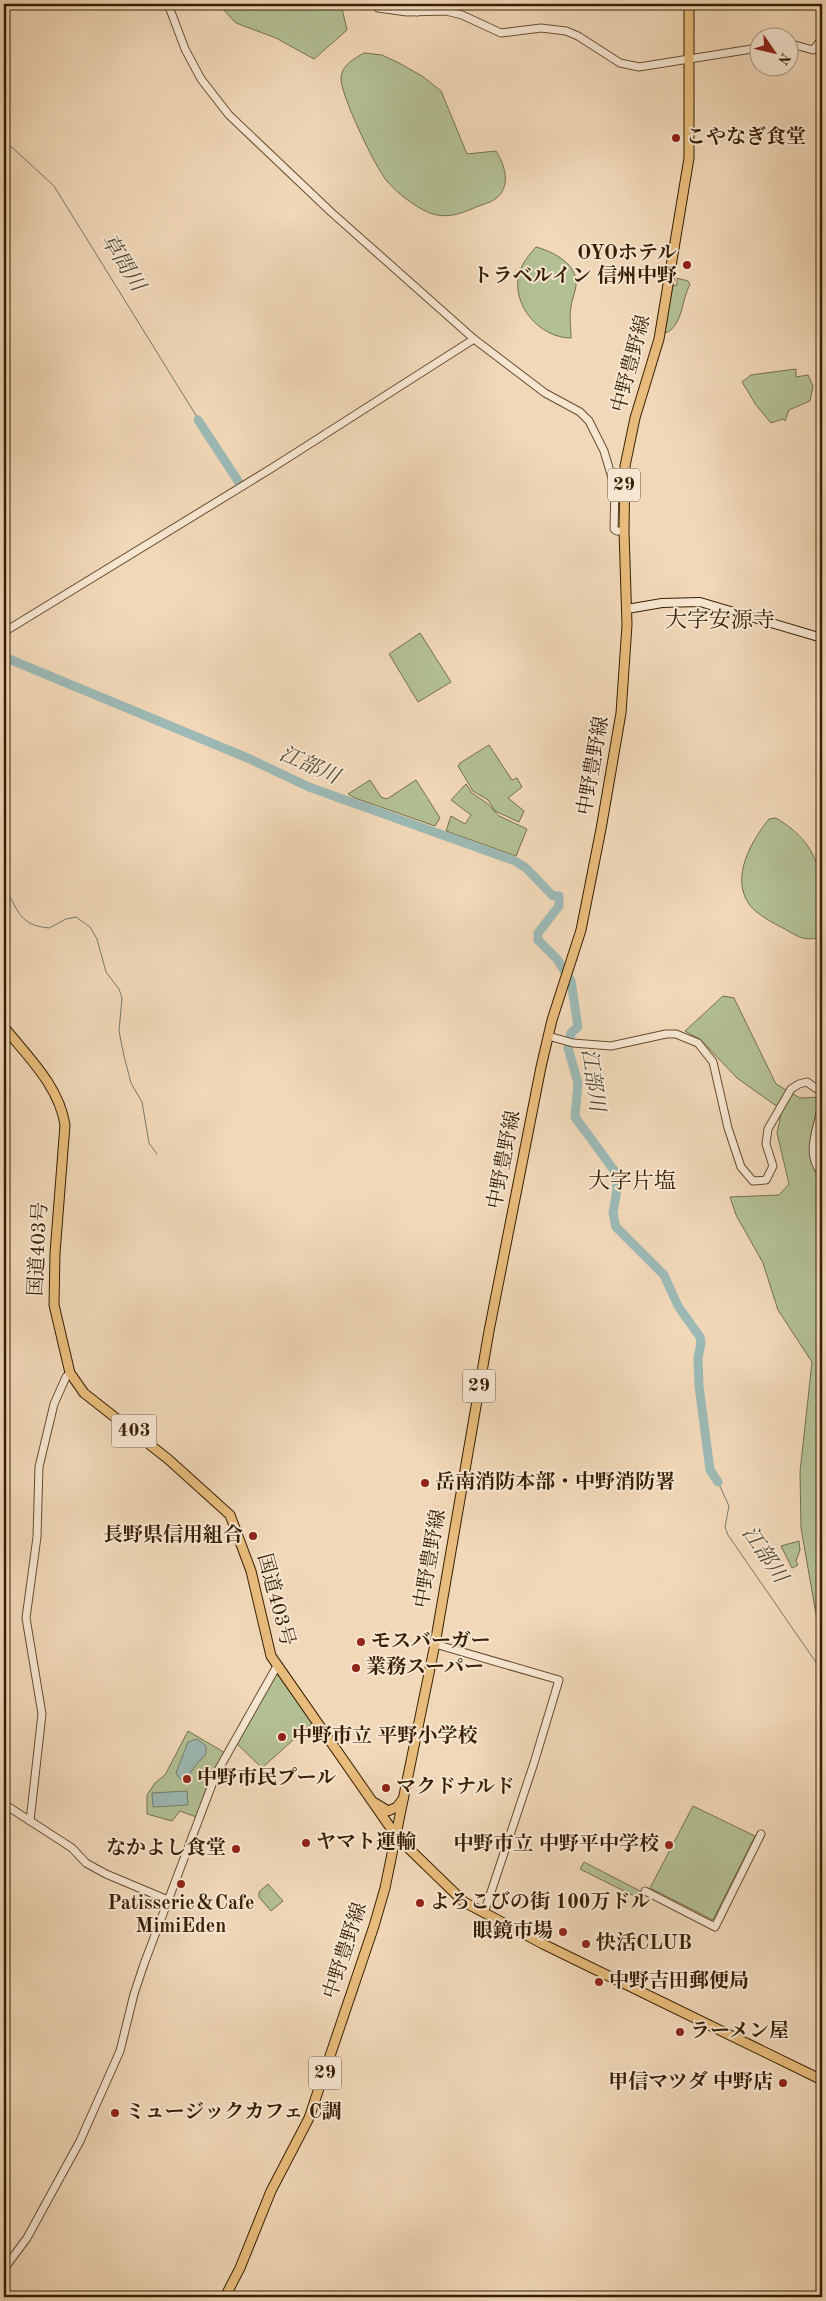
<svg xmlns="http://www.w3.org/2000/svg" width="826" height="2301" font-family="'Old Standard TT','Noto Serif JP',serif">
<rect width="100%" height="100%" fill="#f1d8b8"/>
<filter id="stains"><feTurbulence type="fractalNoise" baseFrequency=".004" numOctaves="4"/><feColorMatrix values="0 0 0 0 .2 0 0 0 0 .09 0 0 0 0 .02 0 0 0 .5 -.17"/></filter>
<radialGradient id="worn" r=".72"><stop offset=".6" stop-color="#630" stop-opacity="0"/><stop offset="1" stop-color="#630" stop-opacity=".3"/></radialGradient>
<!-- green -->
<g fill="#b3c094" stroke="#75704c">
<polygon points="218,4 341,4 347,30 314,59 276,38 236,23"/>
<path d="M 364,53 L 382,55 L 399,63 L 422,76 L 441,91 L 467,154 L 496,151 C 505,165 512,187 495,199 C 490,203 480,205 474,208 C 460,214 446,219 430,213 C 415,207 397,193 387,181 C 376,169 339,92 341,77 C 343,64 354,59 364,53 Z"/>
<path d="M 536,247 C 551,251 574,262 576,280 C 577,289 572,298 571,307 C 569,316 571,328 571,338 C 540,338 511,305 519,274 C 522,263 529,255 536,247 Z"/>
<path d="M 677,278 L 688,281 L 690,285 C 682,297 683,327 665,333 L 672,286 L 677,285 Z"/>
<polygon points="796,369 796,377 808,375 813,386 810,401 789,410 785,421 783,419 771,423 756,405 742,382 751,375"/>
<polygon points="420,633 451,682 418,702 389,654"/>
<polygon points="489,745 510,777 512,780 517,778 522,787 508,798 524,811 519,822 495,811 488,800 473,791 458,766 460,763"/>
<polygon points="370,780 381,797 387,799 416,780 440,818 435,826 355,798 348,794"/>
<polygon points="466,784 472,793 488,804 499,816 527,829 516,856 446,831 451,816 465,824 471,815 451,800"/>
<path d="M 776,818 C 826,848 822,881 822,936 C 806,943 797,936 783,928 C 773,923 756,914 749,904 C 730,877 752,840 769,819 Z"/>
<polygon points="723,996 734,998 776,1084 800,1098 822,1097 822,1626 816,1614 801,1528 800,1472 812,1362 778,1310 763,1263 736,1215 730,1197 779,1195 789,1184 777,1133 782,1110 737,1078 701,1040 685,1031"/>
<polygon points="799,1541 800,1550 796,1561 798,1565 792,1568 781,1546"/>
<polygon points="277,1671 313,1722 262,1768 236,1743"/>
<polygon points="188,1731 227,1754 199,1818 180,1811 172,1821 147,1814 147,1795 155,1783 165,1775"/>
<polygon points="693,1806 755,1836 713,1920 650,1888"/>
<polygon points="584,1862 644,1893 640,1899 580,1869"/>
<polygon points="268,1884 283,1901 271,1911 259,1897 259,1892"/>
</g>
<!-- water -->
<g fill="#9cb9b5" stroke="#747b6e">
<polygon points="197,1739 206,1746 206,1754 195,1766 187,1778 181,1780 176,1773 188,1742"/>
<polygon points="187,1791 188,1805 153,1807 152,1793"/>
</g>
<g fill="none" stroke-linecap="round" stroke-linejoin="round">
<!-- stream -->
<g stroke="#747b6e" stroke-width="1">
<polyline points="4,140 54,186 197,417"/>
<path d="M 4,887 C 19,910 18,925 49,928 L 66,919 L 76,917 L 90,927 L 97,939 L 106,972 L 119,989 L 122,998 L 119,1031 L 124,1056 L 131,1083 L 142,1102 L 149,1143 L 157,1154"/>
<polyline points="718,1482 729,1506 725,1527 728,1535 822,1671"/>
</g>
<!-- river -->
<g stroke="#9cb9b5" stroke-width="9">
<polyline points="198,420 240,484"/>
<polyline points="4,657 250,759 309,787 515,861 526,868 553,896 559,896 559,906 538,933 538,940 557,959 571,981 578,1027 571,1033 568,1048 578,1083 575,1117 616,1173 617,1190 613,1213 616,1227 664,1275 678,1306 700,1337 701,1343 698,1358 699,1386 710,1470 718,1482"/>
</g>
<defs>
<g id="tertiary">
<polyline points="168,4 185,49 201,79 229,115 331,212 474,339 545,393 580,412 589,421 604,451 615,488 614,529 617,531 624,531"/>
<polyline points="415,4 417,12"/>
<polyline points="378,8 407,12 446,11 462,15 501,33 541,28 566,31 578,36 620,63 639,67 758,48"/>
<polyline points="788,43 813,50 822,39"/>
<polyline points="4,632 272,468 474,339"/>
<path d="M 548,1036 L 573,1043 L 611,1046 L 666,1034 L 676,1034 L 698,1043 L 713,1062 L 728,1128 L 741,1167 L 753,1181 L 766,1180 L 773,1166 L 766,1144 L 768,1129 L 791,1089 L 799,1084 L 807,1082 L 820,1091 L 822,1098 C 822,1124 802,1150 822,1174"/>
<polyline points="435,1644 559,1680 534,1763 484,1913"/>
<polyline points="4,1804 72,1848 86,1863 106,1874 168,1900"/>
<polyline points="30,1821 42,1714 26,1618 37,1537 39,1467 54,1404 66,1377 70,1373"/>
<polyline points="645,1891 715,1927 761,1834"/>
<polyline points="4,2269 27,2238 80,2141 120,2051 134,1994 144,1964 216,1774 277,1666"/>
</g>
<polyline id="secondary" points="627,609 662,603 700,602 822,638"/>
<g id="primary">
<polyline points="375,1803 388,1811 397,1807 403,1799"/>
<polyline points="225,2297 240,2268 271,2191 309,2118 374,1926 385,1888 435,1644 489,1331 541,1067 552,1020 581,930 601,829 621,713 627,625 624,531 625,466 635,418 659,339 689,158 689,4"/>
</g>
<path id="trunk" d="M 4,1027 C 28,1057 59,1086 65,1125 L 55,1253 L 54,1305 L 70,1373 L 84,1393 L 168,1459 L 230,1515 L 251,1571 L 271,1656 L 397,1837 L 464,1902 L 543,1944 L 822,2080"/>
</defs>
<!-- tertiary casing -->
<use href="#tertiary" stroke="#664d30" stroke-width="9"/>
<!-- secondary casing -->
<use href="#secondary" stroke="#371f03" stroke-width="10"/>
<!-- primary casing -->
<use href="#primary" stroke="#371f03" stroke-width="11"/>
<!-- trunk casing -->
<use href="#trunk" stroke="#371f03" stroke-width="11"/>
<!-- tertiary -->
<use href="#tertiary" stroke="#f6e6d1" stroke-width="7"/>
<!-- secondary -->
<use href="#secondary" stroke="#f6e6d1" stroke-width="8"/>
<!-- primary -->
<use href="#primary" stroke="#e8bc7c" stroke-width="9"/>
<!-- trunk -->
<use href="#trunk" stroke="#e8bc7c" stroke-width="9"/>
</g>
<!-- markers -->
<g fill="#8f2418" stroke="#f6e6d1" stroke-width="2">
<circle cx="676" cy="138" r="5"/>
<circle cx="687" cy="265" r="5"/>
<circle cx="425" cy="1483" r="5"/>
<circle cx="253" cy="1536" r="5"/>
<circle cx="361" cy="1642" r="5"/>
<circle cx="356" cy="1668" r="5"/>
<circle cx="282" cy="1737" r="5"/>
<circle cx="187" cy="1779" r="5"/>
<circle cx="386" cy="1788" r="5"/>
<circle cx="306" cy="1843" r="5"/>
<circle cx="669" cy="1845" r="5"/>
<circle cx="236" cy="1849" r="5"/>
<circle cx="181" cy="1884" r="5"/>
<circle cx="420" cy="1903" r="5"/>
<circle cx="563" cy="1932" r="5"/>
<circle cx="586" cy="1944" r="5"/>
<circle cx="599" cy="1982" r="5"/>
<circle cx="680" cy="2032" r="5"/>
<circle cx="783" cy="2083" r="5"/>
<circle cx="115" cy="2113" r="5"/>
</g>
<g text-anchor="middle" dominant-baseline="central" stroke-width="4" stroke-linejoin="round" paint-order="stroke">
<!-- shield labels -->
<g fill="#f6e6d1" stroke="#705b41" stroke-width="1">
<rect x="608" y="468.5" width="32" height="33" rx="4"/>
<rect x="463" y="1369.5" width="32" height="33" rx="4"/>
<rect x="111.5" y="1414.5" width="45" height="33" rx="4"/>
<rect x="309" y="2056.5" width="32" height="33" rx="4"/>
</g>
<g font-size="19" font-weight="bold" fill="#371f03">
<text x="624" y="485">29</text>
<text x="479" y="1386">29</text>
<text x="134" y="1431">403</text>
<text x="325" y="2073">29</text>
</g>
<!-- poi labels -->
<g font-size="20" font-weight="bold" fill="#371f03" stroke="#f6e6d1" text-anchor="start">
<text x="686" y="138">こやなぎ食堂</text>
<text x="677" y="254" text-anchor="end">OYOホテル<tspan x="677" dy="23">トラベルイン 信州中野</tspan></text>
<text x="435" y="1483">岳南消防本部・中野消防署</text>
<text x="243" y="1536" text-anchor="end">長野県信用組合</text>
<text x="371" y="1642">モスバーガー</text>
<text x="366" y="1668">業務スーパー</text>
<text x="292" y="1737">中野市立 平野小学校</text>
<text x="197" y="1779">中野市民プール</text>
<text x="396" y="1788">マクドナルド</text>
<text x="316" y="1843">ヤマト運輸</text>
<text x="659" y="1845" text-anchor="end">中野市立 中野平中学校</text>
<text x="226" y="1849" text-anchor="end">なかよし食堂</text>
<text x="430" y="1903">よろこびの街 100万ドル</text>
<text x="181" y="1904" text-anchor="middle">Patisserie＆Cafe<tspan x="181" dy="23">MimiEden</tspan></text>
<text x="553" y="1932" text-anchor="end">眼鏡市場</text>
<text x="596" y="1944">快活CLUB</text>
<text x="609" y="1982">中野吉田郵便局</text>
<text x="690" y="2032">ラーメン屋</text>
<text x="773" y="2083" text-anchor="end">甲信マツダ 中野店</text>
<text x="125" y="2113">ミュージックカフェ C調</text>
</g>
<!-- street labels -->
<g font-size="20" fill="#371f03" stroke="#f6e6d1">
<text transform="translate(632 364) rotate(-75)">中野豊野線</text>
<text transform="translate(594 766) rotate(-80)">中野豊野線</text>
<text transform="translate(505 1160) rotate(-79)">中野豊野線</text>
<text transform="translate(39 1249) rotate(-87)">国道403号</text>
<text transform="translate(431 1559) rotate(-80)">中野豊野線</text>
<text transform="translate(275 1600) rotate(75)">国道403号</text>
<text transform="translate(346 1951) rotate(-72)">中野豊野線</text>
</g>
<!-- water labels -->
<g font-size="21" font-style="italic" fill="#554d38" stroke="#f6e6d1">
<text transform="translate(122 263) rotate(58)">草間川</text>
<text transform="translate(309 766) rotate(24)">江部川</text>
<text transform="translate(592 1080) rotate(82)">江部川</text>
<text transform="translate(764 1555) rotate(56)">江部川</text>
</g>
<!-- quarter labels -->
<g font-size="22" fill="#371f03" stroke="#f6e6d1">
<text x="720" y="621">大字安源寺</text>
<text x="632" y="1182">大字片塩</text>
</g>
</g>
<!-- margin -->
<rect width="826" height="2301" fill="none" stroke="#f1d8b8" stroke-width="20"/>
<rect x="5" y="5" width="816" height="2291" fill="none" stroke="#371f03" stroke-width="2.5"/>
<rect x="10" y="10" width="806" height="2281" fill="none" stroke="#371f03"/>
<!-- north arrow -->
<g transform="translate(774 52) rotate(124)"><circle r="24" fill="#f6e6d1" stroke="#aa967f"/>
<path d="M0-4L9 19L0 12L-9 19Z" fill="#8f2418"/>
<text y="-8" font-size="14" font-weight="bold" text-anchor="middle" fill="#371f03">N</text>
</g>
<rect width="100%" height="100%" filter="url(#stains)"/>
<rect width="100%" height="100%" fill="url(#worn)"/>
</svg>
